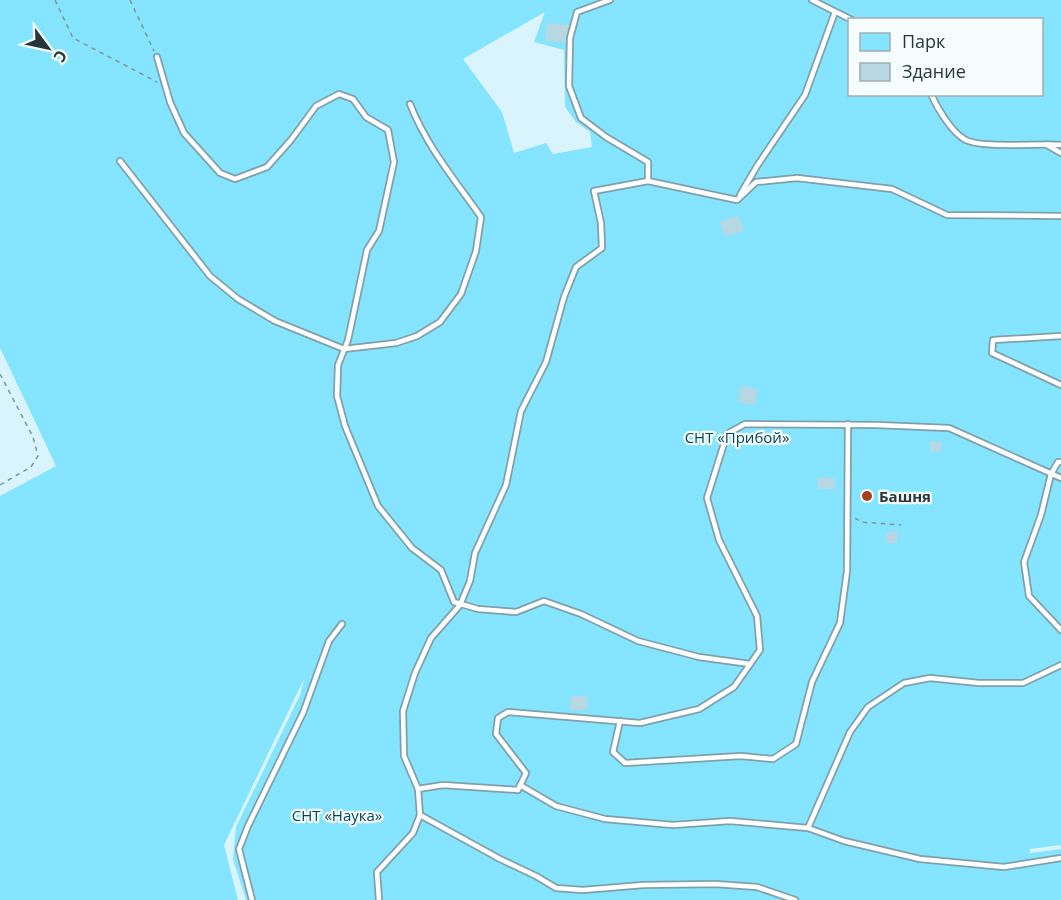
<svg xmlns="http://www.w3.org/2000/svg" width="1061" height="900" font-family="'Open Sans',sans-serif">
<rect width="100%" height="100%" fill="#d9f4fc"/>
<!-- green -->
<path fill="#85e4ff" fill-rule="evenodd" d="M 0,0 L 1061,0 L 1061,845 L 1030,849 L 1030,853 L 1061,849 L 1061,900 L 246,900 L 233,859 L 236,827 L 300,695 L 304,679 L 224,845 L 238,900 L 0,900 L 0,496 L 56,466 L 0,348 ZM 545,12 L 534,42 L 564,50 L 565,107 L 576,122 L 590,132 L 592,147 L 553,154 L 546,143 L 514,153 L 502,112 L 463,59 ZM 850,20 L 1042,20 L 1042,94 L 850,94 Z"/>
<!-- building -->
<g fill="#b7d8e2">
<polygon points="547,23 569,25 567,42 545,41"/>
<polygon points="738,215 744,231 725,237 720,222"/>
<polygon points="741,386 758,389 755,405 738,402"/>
<polygon points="930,441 941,442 941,452 930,451"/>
<rect x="818" y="478" width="17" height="11"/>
<polygon points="863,490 872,491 872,502 862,501"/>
<polygon points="897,531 897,543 886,543 886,532"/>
<polygon points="571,696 587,696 587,710 570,710"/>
</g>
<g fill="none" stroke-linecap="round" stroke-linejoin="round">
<defs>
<g id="service">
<polyline points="610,0 577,12 570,38 569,86 581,118 606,137 648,162 648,181"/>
<polyline points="812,0 852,20"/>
<polyline points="157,57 170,102 184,133 220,173 235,179 267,167 291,140 316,106 339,94 353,99 366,117 388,130 394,162 379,231 367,250 348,340 338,365 337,396 345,426 378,506 412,548 441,570 454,602 478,609 516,612 544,601 581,614 638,641 699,657 750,664"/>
<path d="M 931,94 C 937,108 951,131 964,139 C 979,149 1040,143 1061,145"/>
<polyline points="1047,145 1061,153"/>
<path d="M 120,161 L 210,276 L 238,299 L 275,321 L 344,349 L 396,343 L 417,336 L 440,322 L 461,294 L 476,251 L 481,217 C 455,180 427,147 410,104"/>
<polyline points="740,195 757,166 805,95 835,12"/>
<polyline points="1061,336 993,340 992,353 1061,385"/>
<polyline points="1061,462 1058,462 1051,474 1041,515 1024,562 1029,596 1061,630"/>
<polyline points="620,721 613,752 625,763 741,756 773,759 796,744 812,682 840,623 847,571 848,424"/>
<polyline points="520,785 556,806 605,819 673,825 730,821 808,828 844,841 920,859 1004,867 1061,858"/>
<polyline points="418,789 443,785 518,790 526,773 496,734 498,718 508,712 640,723 699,709 734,687 760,650 757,616 719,540 707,498 727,434 745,424 877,425 949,428 1061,478"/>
<polyline points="420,815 500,859 536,876 556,888 583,890 643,885 715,884 757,887 795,900"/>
<polyline points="808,828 850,732 868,707 904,683 930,678 979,683 1023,683 1061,665"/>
<polyline points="252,900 239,849 248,826 303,713 329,641 342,624"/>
<polyline points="379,900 377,872 413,833 420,815 418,789 404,756 403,711 415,673 431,638 460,605 470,581 475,553 506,485 521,411 546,362 564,297 576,267 602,248 601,223 594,191 648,181 737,200 756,182 797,178 892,189 947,215 1061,216"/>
</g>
</defs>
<!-- service casing -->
<use href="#service" stroke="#80a0a9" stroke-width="8"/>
<!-- path -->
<g stroke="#80949a" stroke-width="1.5" stroke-dasharray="4.5 4.5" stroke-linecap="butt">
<polyline points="55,0 73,38 157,82"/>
<polyline points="130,0 154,51"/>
<polyline points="0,374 33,437 38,456 31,467 0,485"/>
<polyline points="855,518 861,522 901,525"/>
</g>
<!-- service -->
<use href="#service" stroke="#fff" stroke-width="4.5"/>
</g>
<!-- markers -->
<circle fill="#a8401e" stroke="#f6fdff" stroke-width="2" cx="867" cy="496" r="6"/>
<g text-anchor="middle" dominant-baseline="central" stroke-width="4.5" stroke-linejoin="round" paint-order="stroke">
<!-- park labels -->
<g font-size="15" fill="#034654" stroke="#f6fdff">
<text x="737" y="437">СНТ «Прибой»</text>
<text x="337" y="815">СНТ «Наука»</text>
</g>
<!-- poi labels -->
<g font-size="15" font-weight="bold" fill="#283539" stroke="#f6fdff" text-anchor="start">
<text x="879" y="496">Башня</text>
</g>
</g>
<!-- legend -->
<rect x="848" y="18" width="195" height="78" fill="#f6fdff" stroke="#a4adb0" stroke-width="1.5"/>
<rect x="860" y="33" width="30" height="18" fill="#85e4ff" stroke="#a4adb0" stroke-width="1.5"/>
<text x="902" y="48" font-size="18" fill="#283539">Парк</text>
<rect x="860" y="63" width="30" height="18" fill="#b7d8e2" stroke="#a4adb0" stroke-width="1.5"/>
<text x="902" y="78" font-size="18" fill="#283539">Здание</text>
<!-- north arrow -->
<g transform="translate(48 48) rotate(123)" stroke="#f6fdff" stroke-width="4.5" paint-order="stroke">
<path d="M0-4.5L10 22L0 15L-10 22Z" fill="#283539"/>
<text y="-9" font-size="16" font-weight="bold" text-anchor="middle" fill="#283539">С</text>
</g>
</svg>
